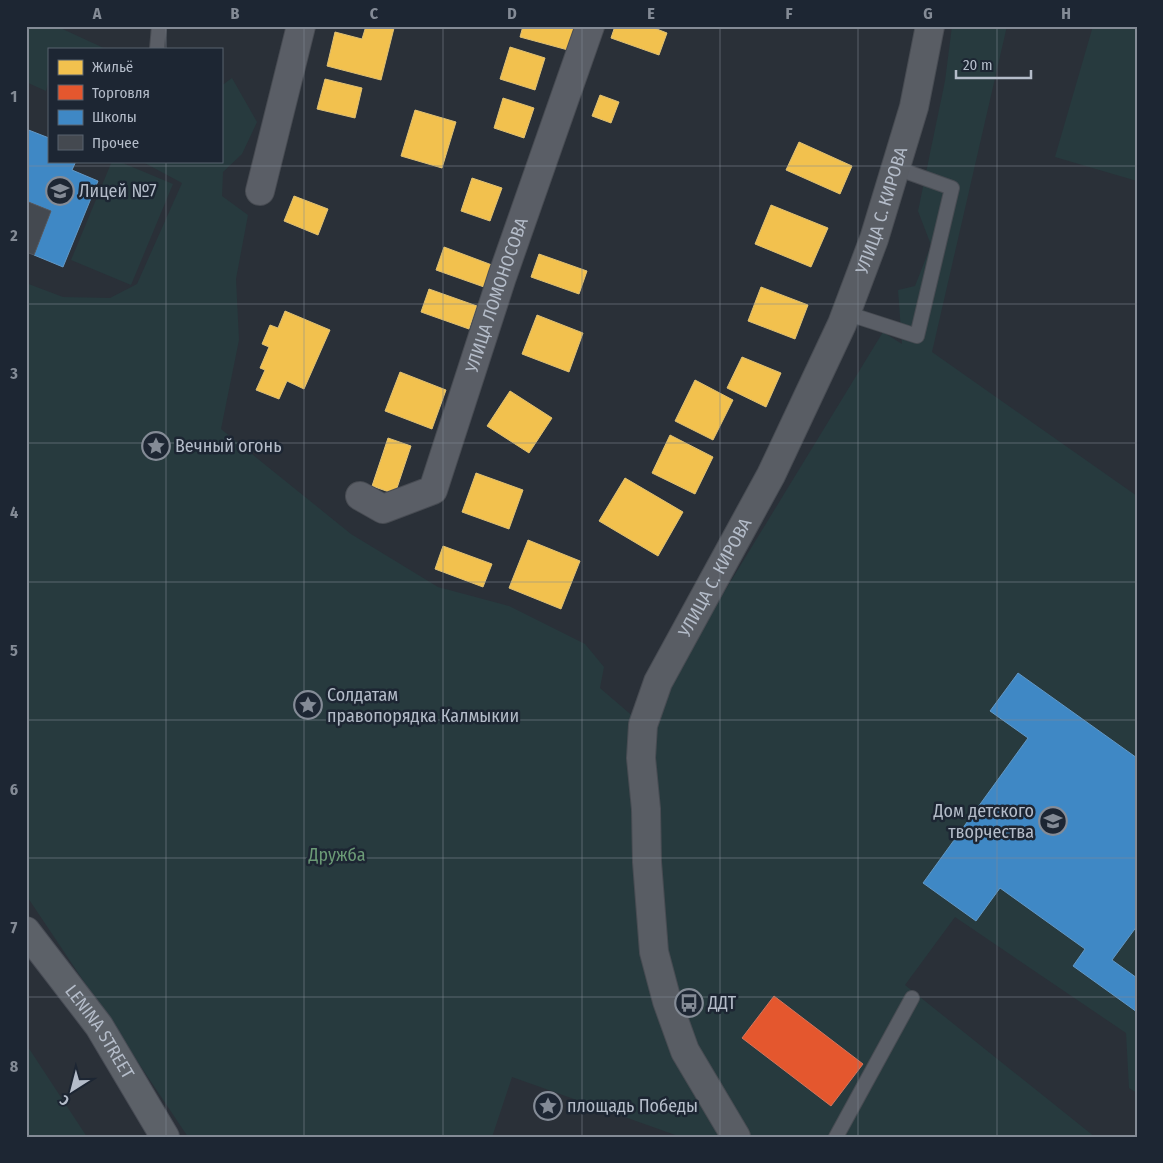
<svg xmlns="http://www.w3.org/2000/svg" width="1163" height="1163" font-family="'Fira Sans Condensed',sans-serif">
<rect width="100%" height="100%" fill="#2a3038"/>
<!-- green -->
<g fill="#273a3e">
<polygon points="26,26 56,26 106,49 49,49 49,81 46,91 26,82"/>
<polygon points="952,26 1007,26 932,352 1137,496 1137,758 1017,673 990,711 1028,738 924,883 1000,888 1085,949 1073,966 1137,1012 1137,1093 1129,1088 1126,1033 955,917 905,985 1095,1137 681,1137 512,1077 492,1137 188,1137 26,895 26,283 63,297 110,298 137,284 182,183 141,161 221,161 221,86 232,78 257,122 242,154 223,172 222,196 248,215 236,279 239,340 221,429 351,534 438,587 509,606 585,644 604,667 600,688 643,725 883,332 902,344 898,290 915,286 931,245 918,211 945,81"/>
<polygon points="1093,26 1137,26 1137,181 1055,157"/>
<polygon points="112,161 118,161 173,184 131,285 71,260"/>
<polygon points="1137,926 1137,978 1112,960"/>
<polygon points="26,1044 87,1137 26,1137"/>
</g>
<!-- homes -->
<g fill="#f2c14e" stroke="#dfc073">
<polygon points="366,26 394,28 381,80 327,66 335,32 362,39"/>
<polygon points="523,26 575,26 568,50 520,37"/>
<polygon points="615,26 649,26 667,33 659,55 611,38"/>
<polygon points="510,47 545,58 535,90 500,79"/>
<polygon points="325,79 362,88 355,118 317,109"/>
<polygon points="600,95 619,102 611,123 592,116"/>
<polygon points="503,98 534,108 524,138 494,128"/>
<polygon points="415,110 456,122 442,168 401,156"/>
<polygon points="799,142 852,166 840,194 786,170"/>
<polygon points="472,178 502,188 490,221 461,211"/>
<polygon points="294,196 328,209 318,235 284,221"/>
<polygon points="771,205 828,228 811,267 755,244"/>
<polygon points="444,247 492,265 484,287 436,270"/>
<polygon points="539,254 587,271 579,294 531,277"/>
<polygon points="761,287 808,305 795,339 748,321"/>
<polygon points="429,289 477,306 469,329 421,312"/>
<polygon points="285,311 330,330 304,389 287,381 279,399 256,390 265,370 260,368 269,347 262,344 270,325 278,328"/>
<polygon points="537,315 583,333 569,372 522,354"/>
<polygon points="742,357 781,373 766,407 727,388"/>
<polygon points="400,372 446,390 432,429 385,411"/>
<polygon points="695,380 733,400 713,440 675,421"/>
<polygon points="510,391 552,418 529,453 487,426"/>
<polygon points="670,435 713,457 695,494 652,473"/>
<polygon points="388,438 411,446 395,494 372,486"/>
<polygon points="476,473 523,490 509,529 462,512"/>
<polygon points="625,478 683,512 658,556 599,521"/>
<polygon points="528,540 580,561 561,609 509,588"/>
<polygon points="443,546 492,564 483,587 435,569"/>
</g>
<!-- shops -->
<polygon fill="#e4572e" stroke="#d6755c" points="774,996 863,1064 831,1106 742,1038"/>
<!-- schools -->
<g fill="#3f88c5" stroke="#6298c6">
<polygon points="26,129 49,138 49,161 76,161 72,170 98,181 63,267 34,255 51,211 26,201"/>
<polygon points="1018,673 1137,758 1137,926 1112,960 1137,978 1137,1012 1073,966 1085,949 1000,888 976,921 923,883 1028,738 990,711"/>
</g>
<!-- building -->
<polygon fill="#444950" stroke="#52575f" points="26,201 51,211 34,255 26,252"/>
<g fill="none" stroke-linecap="round" stroke-linejoin="round">
<defs>
<g id="service">
<polyline points="157,49 159,26"/>
<polyline points="846,313 917,336 952,188 896,168"/>
<polyline points="836,1137 912,998"/>
</g>
<g id="minor">
<polyline points="260,191 301,26"/>
<path id="s1" d="M 360,496 L 383,509 L 433,490 L 502,277 L 590,26"/>
</g>
<g id="secondary">
<path id="s2" d="M 736,1137 L 685,1051 L 667,1001 L 654,952 L 647,862 L 646,809 L 641,758 L 643,725 L 658,682 L 771,475 L 842,324 L 874,239 L 914,107 L 930,26"/>
</g>
<g id="primary">
<path id="s3" d="M 26,931 L 99,1026 L 165,1137"/>
</g>
</defs>
<!-- service casing -->
<use href="#service" stroke="#484c53" stroke-width="16"/>
<!-- minor casing -->
<use href="#minor" stroke="#484c53" stroke-width="30"/>
<!-- secondary casing -->
<use href="#secondary" stroke="#484c53" stroke-width="30"/>
<!-- primary casing -->
<use href="#primary" stroke="#484c55" stroke-width="30"/>
<!-- service -->
<use href="#service" stroke="#5a5e66" stroke-width="14"/>
<!-- minor -->
<use href="#minor" stroke="#5a5e66" stroke-width="28"/>
<!-- secondary -->
<use href="#secondary" stroke="#595d64" stroke-width="28"/>
<!-- primary -->
<use href="#primary" stroke="#5c6168" stroke-width="28"/>
</g>
<!-- grid -->
<path fill="none" stroke="#848b96" stroke-width="1" stroke-opacity="0.55" d="M 166,26 L 166,49M 304,26 L 304,1137M 443,26 L 443,1137M 582,26 L 582,1137M 720,26 L 720,1137M 858,26 L 858,1137M 997,26 L 997,1137M 166,161 L 166,1137M 26,166 L 1137,166M 26,304 L 1137,304M 26,443 L 1137,443M 26,582 L 1137,582M 26,720 L 1137,720M 26,858 L 1137,858M 26,997 L 1137,997"/>
<!-- icons -->
<defs>
<symbol id="university-ring" viewBox="-11 -11 22 22"><circle r="9.5" fill="#1d2633" stroke="#848b96" stroke-width="1.5"/><path d="M0-5L7-2L0 1L-7-2ZM-4 1L0 2.5L4 1V4Q0 6-4 4Z" fill="#848b96"/></symbol>
<symbol id="sight-ring" viewBox="-11 -11 22 22"><circle r="9.5" fill="#1d2633" stroke="#848b96" stroke-width="1.5"/><path d="M0-6L1.8-2.2L6-1.7L2.9 1.2L3.7 5.4L0 3.3L-3.7 5.4L-2.9 1.2L-6-1.7L-1.8-2.2Z" fill="#848b96"/></symbol>
<symbol id="school-ring" viewBox="-11 -11 22 22"><circle r="9.5" fill="#1d2633" stroke="#848b96" stroke-width="1.5"/><path d="M0-5L7-2L0 1L-7-2ZM-4 1L0 2.5L4 1V4Q0 6-4 4Z" fill="#848b96"/></symbol>
<symbol id="bus-ring" viewBox="-11 -11 22 22"><circle r="9.5" fill="#1d2633" stroke="#848b96" stroke-width="1.5"/><path d="M-5-6H5V4H4V6H2V4H-2V6H-4V4H-5ZM-3.5-4V0h7V-4ZM-3.5 1.2v1.5H-2V1.2ZM2 1.2v1.5H3.5V1.2Z" fill="#848b96"/></symbol>
</defs>
<g fill-rule="evenodd">
<use href="#university-ring" x="44" y="175" width="32" height="32"/>
<use href="#sight-ring" x="140" y="430" width="32" height="32"/>
<use href="#sight-ring" x="292" y="689" width="32" height="32"/>
<use href="#school-ring" x="1037" y="805" width="32" height="32"/>
<use href="#bus-ring" x="673" y="987" width="32" height="32"/>
<use href="#sight-ring" x="532" y="1090" width="32" height="32"/>
</g>
<g text-anchor="middle" dominant-baseline="central" stroke-width="5" stroke-linejoin="round" paint-order="stroke">
<!-- poi labels -->
<g font-size="18" fill="#b4bcc9" stroke="#1d2633" text-anchor="start">
<text x="79" y="191">Лицей №7</text>
<text x="175" y="446">Вечный огонь</text>
<text x="327" y="695">Солдатам<tspan x="327" dy="21">правопорядка Калмыкии</tspan></text>
<text x="1034" y="811" text-anchor="end">Дом детского<tspan x="1034" dy="21">творчества</tspan></text>
<text x="708" y="1003">ДДТ</text>
<text x="567" y="1106">площадь Победы</text>
</g>
<!-- street labels -->
<g font-size="18" fill="#b4bcc9" stroke="#1d2633">
<text stroke="none"><textPath href="#s2" startOffset="1000">УЛИЦА С. КИРОВА</textPath></text>
<text stroke="none"><textPath href="#s1" startOffset="285">УЛИЦА ЛОМОНОСОВА</textPath></text>
<text stroke="none"><textPath href="#s2" startOffset="596">УЛИЦА С. КИРОВА</textPath></text>
<text stroke="none"><textPath href="#s3" startOffset="125">LENINA STREET</textPath></text>
</g>
<!-- park labels -->
<g font-size="18" fill="#6b9a76" stroke="#1d2633">
<text x="337" y="855">Дружба</text>
</g>
</g>
<!-- border -->
<rect width="1163" height="1163" fill="none" stroke="#1d2633" stroke-width="55"/>
<!-- legend -->
<rect x="48" y="48" width="175" height="115" fill="#1d2633" stroke="#59626f"/>
<rect x="58" y="60" width="25" height="15" fill="#f2c14e" stroke="#59626f"/>
<text x="92" y="72" font-size="15" fill="#b4bcc9">Жильё</text>
<rect x="58" y="85" width="25" height="15" fill="#e4572e" stroke="#59626f"/>
<text x="92" y="98" font-size="15" fill="#b4bcc9">Торговля</text>
<rect x="58" y="110" width="25" height="15" fill="#3f88c5" stroke="#59626f"/>
<text x="92" y="122" font-size="15" fill="#b4bcc9">Школы</text>
<rect x="58" y="135" width="25" height="15" fill="#444950" stroke="#59626f"/>
<text x="92" y="148" font-size="15" fill="#b4bcc9">Прочее</text>
<!-- north arrow -->
<g transform="translate(72 1090) rotate(216)" stroke="#1d2633" stroke-width="4" paint-order="stroke">
<path d="M0-4L9 19L0 12L-9 19Z" fill="#b4bcc9"/>
<text y="-8" font-size="14" font-weight="bold" text-anchor="middle" fill="#b4bcc9">С</text>
</g>
<!-- scale -->
<path d="M956 70v8h75v-8" fill="none" stroke="#b4bcc9" stroke-width="2.5"/>
<text x="963" y="70" font-size="15" fill="#b4bcc9" stroke="#1d2633" stroke-width="4" paint-order="stroke">20 m</text>
<rect x="28" y="28" width="1108" height="1108" fill="none" stroke="#848b96" stroke-width="2"/>
<g font-size="16" text-anchor="middle" font-weight="bold" fill="#848b96">
<text x="97" y="19">A</text>
<text x="235" y="19">B</text>
<text x="374" y="19">C</text>
<text x="512" y="19">D</text>
<text x="651" y="19">E</text>
<text x="789" y="19">F</text>
<text x="928" y="19">G</text>
<text x="1066" y="19">H</text>
<text x="14" y="102">1</text>
<text x="14" y="241">2</text>
<text x="14" y="379">3</text>
<text x="14" y="518">4</text>
<text x="14" y="656">5</text>
<text x="14" y="795">6</text>
<text x="14" y="933">7</text>
<text x="14" y="1072">8</text>
</g>
</svg>
